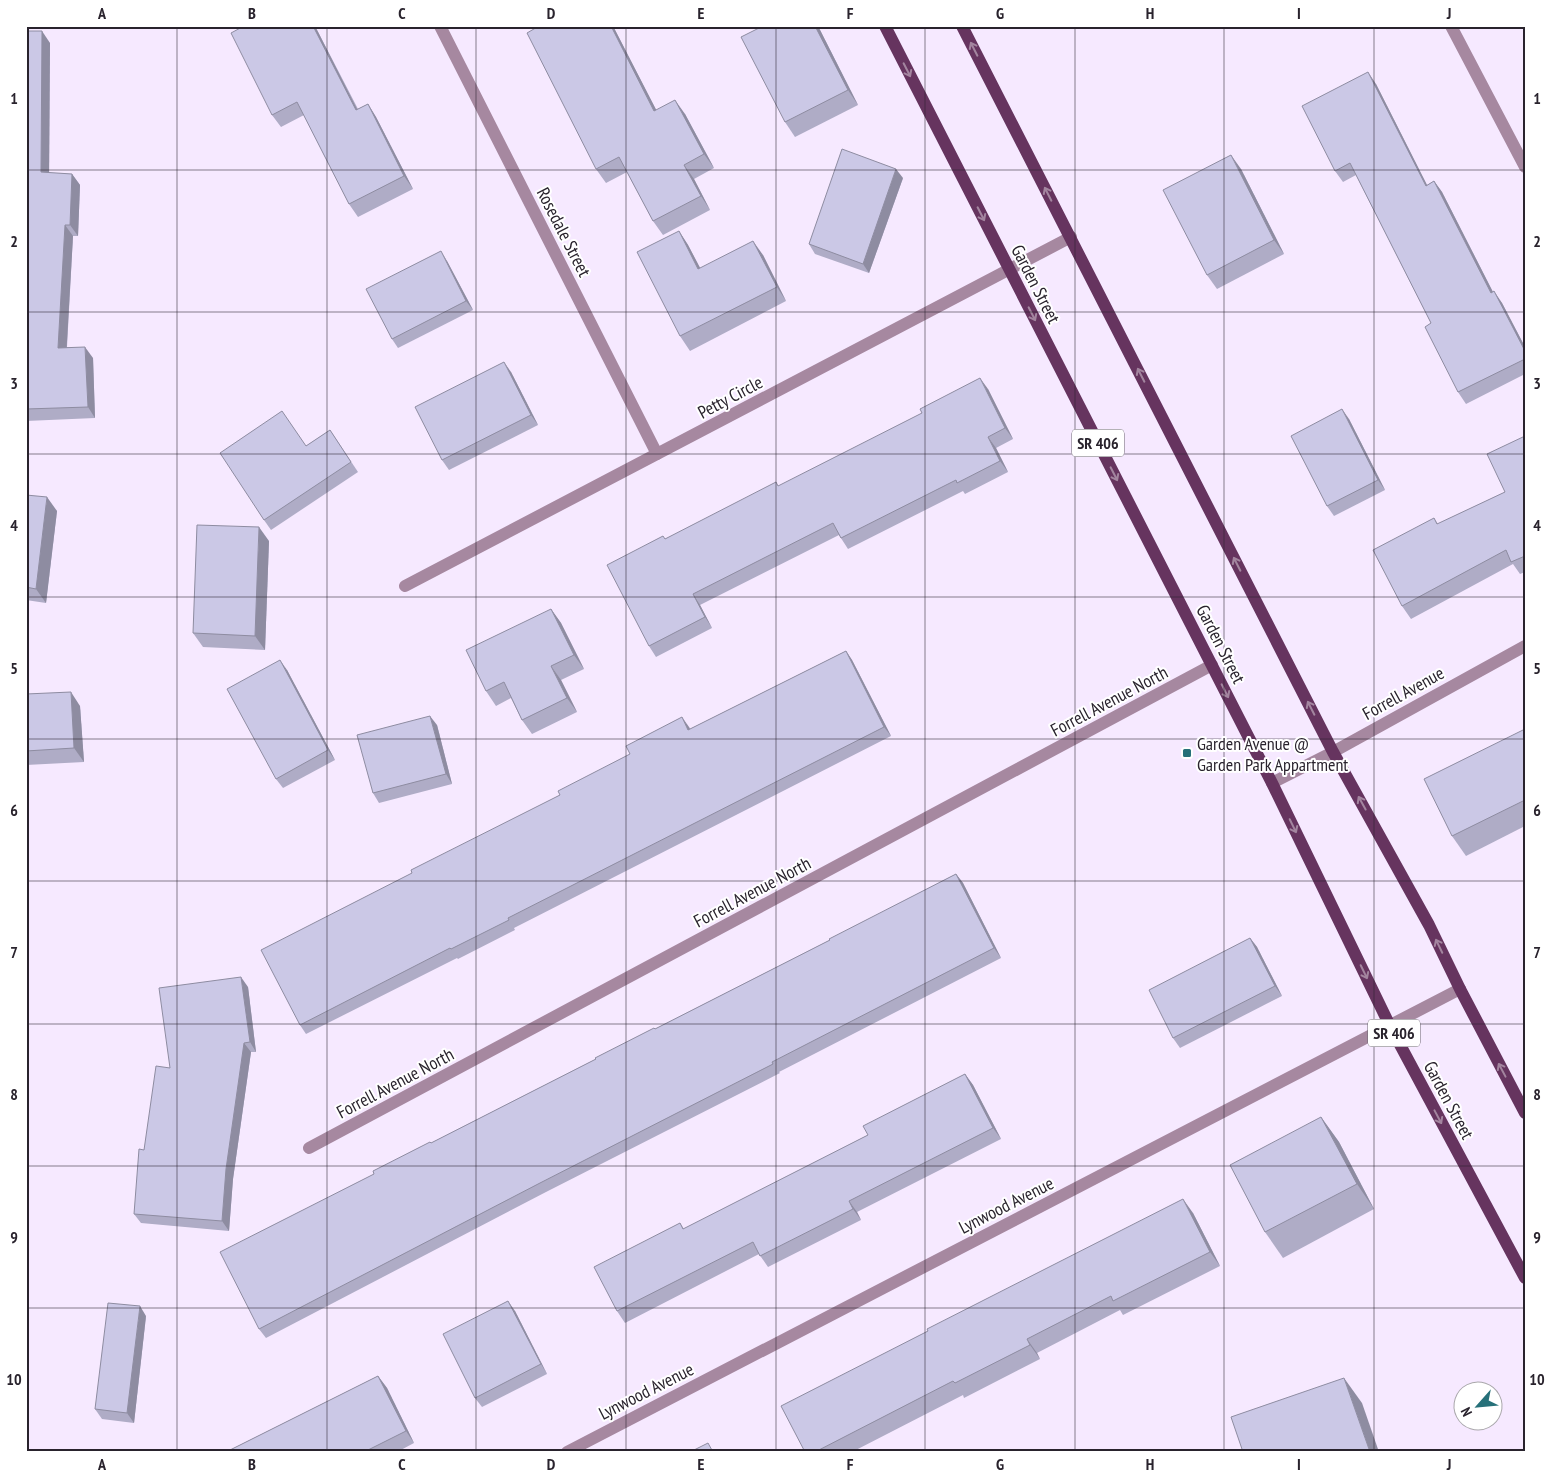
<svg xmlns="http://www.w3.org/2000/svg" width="1551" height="1478" font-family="'PT Sans Narrow',sans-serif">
<rect width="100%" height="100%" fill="#f6e9ff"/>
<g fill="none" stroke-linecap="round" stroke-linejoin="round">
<!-- minor -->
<g stroke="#a688a0" stroke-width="12">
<polyline points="440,26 657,454"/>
<polyline points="1451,26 1525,167"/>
<polyline points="405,586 1071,237"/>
<polyline points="1272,783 1333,752 1525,646"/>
<polyline points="309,1148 1212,665"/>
<polyline points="567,1452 1460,989"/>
</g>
<!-- primary -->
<g stroke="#66345f" stroke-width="12">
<polyline points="885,26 1272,783 1390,1026 1525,1278"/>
<polyline points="962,26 1333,752 1429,925 1460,989 1525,1113"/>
</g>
</g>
<!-- wall -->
<g fill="#afacc6">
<polygon points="244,26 315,26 358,109 368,104 376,117 413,189 358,217 349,204 304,115 281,127 272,115"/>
<polygon points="613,26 656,110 685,114 714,168 694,179 710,210 663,235 653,221 627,172 606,183 596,169"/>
<polygon points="763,26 818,26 858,105 795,137 785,122"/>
<polygon points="26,31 50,43 49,173 72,174 80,185 78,236 73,236 67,347 93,358 95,418 26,421"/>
<polygon points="1376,84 1427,185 1434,181 1442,192 1493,292 1502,303 1525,347 1525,374 1466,404 1458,392 1431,323 1356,175 1343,182 1335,171"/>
<polygon points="1241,169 1284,254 1217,289 1207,275"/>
<polygon points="903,178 869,273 815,254 809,244"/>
<polygon points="679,231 688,245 700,268 763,255 786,301 690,351 680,336"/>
<polygon points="447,261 473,310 398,348 392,339"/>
<polygon points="511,372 538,425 449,470 442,460"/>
<polygon points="988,389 1013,439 996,448 1008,472 965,494 963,491 848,549 839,535 700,605 712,628 656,657 649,646 665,539"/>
<polygon points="1349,419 1385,490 1334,516 1327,506"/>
<polygon points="330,430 358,472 271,530 264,520 306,446"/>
<polygon points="1525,436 1525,572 1520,574 1513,564 1411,619 1402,606 1434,518 1438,524 1505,492"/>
<polygon points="26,495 57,511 46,603 26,600"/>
<polygon points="269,541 265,650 203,647 193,633"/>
<polygon points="551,609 561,623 584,669 561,680 577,712 532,734 522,720 511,698 496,706 486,691"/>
<polygon points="846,651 852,660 891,736 514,928 515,930 458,959 457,958 306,1034 300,1025 412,873 689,727 690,729"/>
<polygon points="287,670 335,760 283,788 276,779"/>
<polygon points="26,694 80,706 84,762 26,765"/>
<polygon points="437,725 452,784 379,803 373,793"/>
<polygon points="1525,729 1525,826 1466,856 1452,836"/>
<polygon points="956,874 963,883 1001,958 779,1072 780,1073 546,1192 266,1338 259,1329 374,1174 431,1143 830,940"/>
<polygon points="1250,938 1257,947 1282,996 1180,1048 1173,1038"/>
<polygon points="248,987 256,1052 251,1052 233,1179 229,1231 141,1223 134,1214 144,1150 170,1068"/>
<polygon points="965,1074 973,1085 1001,1139 857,1212 861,1220 768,1267 759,1254 625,1323 617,1311 680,1223 684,1229 868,1135"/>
<polygon points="1321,1117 1339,1142 1374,1209 1283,1258 1265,1232"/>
<polygon points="1193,1213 1220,1266 1123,1315 1120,1310 1037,1353 1040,1359 964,1398 963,1395 852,1452 805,1452 928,1331"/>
<polygon points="515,1311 547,1374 482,1407 475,1398"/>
<polygon points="146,1316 134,1423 102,1419 95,1409"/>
<polygon points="378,1376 387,1388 414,1443 397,1452 226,1452"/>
</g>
<!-- shaded-wall -->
<g fill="#8e8ca1">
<polygon points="313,26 315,26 364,123 356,110"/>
<polygon points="611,26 613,26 664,125 654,111"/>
<polygon points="815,26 818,26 858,105 848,90"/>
<polygon points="42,31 50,43 49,184 41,172"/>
<polygon points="1368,72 1376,84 1433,197 1426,186"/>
<polygon points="675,100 685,114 714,168 704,154"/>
<polygon points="368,104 376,117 413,189 404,176"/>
<polygon points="1231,155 1241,169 1284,254 1274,240"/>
<polygon points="684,165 694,179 710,210 701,196"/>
<polygon points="896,169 903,178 869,273 863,264"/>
<polygon points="72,174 80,185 78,236 70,225"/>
<polygon points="1434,181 1442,192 1499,304 1491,293"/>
<polygon points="65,225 73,236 66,359 58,348"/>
<polygon points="679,231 688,245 708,283 698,269"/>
<polygon points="753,241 763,255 786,301 777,287"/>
<polygon points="441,251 447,261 473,310 466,301"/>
<polygon points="1494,291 1502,303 1525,347 1525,351"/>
<polygon points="85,347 93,358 95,418 88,407"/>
<polygon points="504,362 511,372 538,425 531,415"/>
<polygon points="980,378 988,389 1013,439 1005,428"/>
<polygon points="1342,409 1349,419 1385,490 1378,480"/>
<polygon points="988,437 996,448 1008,472 1000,461"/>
<polygon points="47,497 57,511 46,603 36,589"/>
<polygon points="259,527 269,541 265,650 255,636"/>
<polygon points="693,594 700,605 712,628 705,617"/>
<polygon points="551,609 561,623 584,669 574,655"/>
<polygon points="846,651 852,660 891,736 884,727"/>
<polygon points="280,660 287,670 335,760 328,750"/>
<polygon points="551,666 561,680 577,712 567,698"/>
<polygon points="71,692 80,706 84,762 74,748"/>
<polygon points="430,716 437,725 452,784 446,774"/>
<polygon points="682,717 689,727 695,740 688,730"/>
<polygon points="956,874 963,883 1001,958 994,948"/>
<polygon points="1250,938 1257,947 1282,996 1275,986"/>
<polygon points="241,977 248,987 256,1052 250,1042"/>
<polygon points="244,1043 251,1052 233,1179 229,1231 222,1221 226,1169"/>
<polygon points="965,1074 973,1085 1001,1139 993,1128"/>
<polygon points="1321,1117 1339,1142 1374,1209 1357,1184"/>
<polygon points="1183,1199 1193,1213 1220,1266 1210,1252"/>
<polygon points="849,1201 857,1212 861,1220 853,1209"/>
<polygon points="508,1301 515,1311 547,1374 541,1364"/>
<polygon points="140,1306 146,1316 134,1423 127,1413"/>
<polygon points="1027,1339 1037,1353 1040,1359 1030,1345"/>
<polygon points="378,1376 387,1388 414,1443 406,1431"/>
<polygon points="1344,1378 1362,1403 1379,1452 1370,1452"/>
</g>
<!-- building -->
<g fill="#cbc8e6" stroke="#8e8ca1">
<polygon points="244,26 313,26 356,110 368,104 404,176 349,204 297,102 272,115 231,33"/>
<polygon points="539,26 611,26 654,111 675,100 704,154 684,165 701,196 653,221 619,157 596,169 527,33"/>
<polygon points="763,26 815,26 848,90 785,122 741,37"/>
<polygon points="26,31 42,31 41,172 72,174 70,225 65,225 58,348 85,347 88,407 26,409"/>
<polygon points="1368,72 1426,186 1434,181 1491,293 1494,291 1525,351 1525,359 1458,392 1425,327 1431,323 1350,163 1335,171 1302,106"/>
<polygon points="842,149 896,169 863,264 809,244"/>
<polygon points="1231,155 1274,240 1207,275 1163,190"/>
<polygon points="679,231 698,269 753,241 777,287 680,336 637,252"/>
<polygon points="441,251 466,301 392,339 366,289"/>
<polygon points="504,362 531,415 442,460 415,407"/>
<polygon points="980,378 1005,428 988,437 1000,461 957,483 956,480 841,538 833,523 693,594 705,617 649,646 607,565 663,536 665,539 776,482 778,486 922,413 920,409"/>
<polygon points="1342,409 1378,480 1327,506 1291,436"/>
<polygon points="282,411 306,446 330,430 351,462 264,520 220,453"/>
<polygon points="1525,436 1525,556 1511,562 1506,550 1402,606 1373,550 1434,518 1437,524 1505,492 1487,454"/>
<polygon points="26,495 47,497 36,589 26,587"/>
<polygon points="197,525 259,527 255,636 193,633"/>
<polygon points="551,609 574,655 551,666 567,698 522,720 504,682 486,691 466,650"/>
<polygon points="846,651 884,727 508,918 509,920 451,949 450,948 300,1025 261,950 412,873 411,870 560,795 558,791 630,754 626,746 682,717 688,730"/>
<polygon points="280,660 328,750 276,779 227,689"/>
<polygon points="71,692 74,748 26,751 26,694"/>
<polygon points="430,716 446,774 373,793 357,735"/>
<polygon points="1525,729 1525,800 1452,836 1424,779"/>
<polygon points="956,874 994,948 772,1062 773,1064 540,1183 259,1329 220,1252 374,1174 373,1171 430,1142 431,1143 596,1059 595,1058 654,1028 655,1029 830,940 829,939"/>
<polygon points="1250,938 1275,986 1173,1038 1149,990"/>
<polygon points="241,977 250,1042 244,1043 226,1169 222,1221 134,1214 139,1149 144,1150 156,1066 170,1068 159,988"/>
<polygon points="965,1074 993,1128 849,1201 853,1209 760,1256 753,1242 617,1311 594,1267 680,1223 683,1229 868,1135 863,1126"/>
<polygon points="1321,1117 1357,1184 1265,1232 1230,1165"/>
<polygon points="1183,1199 1210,1252 1113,1301 1111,1296 1027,1339 1030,1345 955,1383 953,1381 815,1452 805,1452 781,1406 928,1331 927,1329"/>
<polygon points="508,1301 541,1364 475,1398 443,1334"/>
<polygon points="108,1303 140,1306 127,1413 95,1409"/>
<polygon points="378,1376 406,1431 364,1452 226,1452"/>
<polygon points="1344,1378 1370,1452 1243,1452 1231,1417"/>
<polygon points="708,1443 713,1452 690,1452"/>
</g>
<!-- one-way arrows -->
<defs><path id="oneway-shaft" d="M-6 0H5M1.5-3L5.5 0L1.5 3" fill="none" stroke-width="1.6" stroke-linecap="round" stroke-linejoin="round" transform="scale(1.25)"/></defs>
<g stroke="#a3859f">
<use href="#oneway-shaft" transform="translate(974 49) rotate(-117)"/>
<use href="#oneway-shaft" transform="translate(907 70) rotate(63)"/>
<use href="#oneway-shaft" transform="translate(1048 194) rotate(-117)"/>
<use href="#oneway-shaft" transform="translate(981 214) rotate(63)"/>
<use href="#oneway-shaft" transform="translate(1032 314) rotate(63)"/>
<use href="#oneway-shaft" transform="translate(1141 375) rotate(-117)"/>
<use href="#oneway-shaft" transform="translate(1114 474) rotate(63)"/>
<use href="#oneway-shaft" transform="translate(1237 564) rotate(-117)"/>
<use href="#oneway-shaft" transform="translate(1225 691) rotate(63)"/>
<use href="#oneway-shaft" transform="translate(1311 708) rotate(-117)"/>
<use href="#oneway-shaft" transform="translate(1362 803) rotate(-119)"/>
<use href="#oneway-shaft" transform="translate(1293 826) rotate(64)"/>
<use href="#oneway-shaft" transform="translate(1439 946) rotate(-116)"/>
<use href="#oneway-shaft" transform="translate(1364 972) rotate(64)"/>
<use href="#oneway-shaft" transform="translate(1502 1070) rotate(-118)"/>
<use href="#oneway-shaft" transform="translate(1438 1117) rotate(62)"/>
</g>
<!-- grid -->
<path fill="none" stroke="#29232d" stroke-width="1" stroke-opacity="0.55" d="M 177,26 L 177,1452M 327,26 L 327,1452M 476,26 L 476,1452M 626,26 L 626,1452M 776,26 L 776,1452M 925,26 L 925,1452M 1075,26 L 1075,1452M 1224,26 L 1224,1452M 1374,26 L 1374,1452M 26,170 L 1525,170M 26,312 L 1525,312M 26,454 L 1525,454M 26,597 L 1525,597M 26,739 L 1525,739M 26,881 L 1525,881M 26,1024 L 1525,1024M 26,1166 L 1525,1166M 26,1308 L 1525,1308"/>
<!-- markers -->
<rect fill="#267079" stroke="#fff" stroke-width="2" x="1182" y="748" width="10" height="10" rx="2.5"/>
<g text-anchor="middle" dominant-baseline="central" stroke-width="4" stroke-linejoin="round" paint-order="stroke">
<!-- shield labels -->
<g fill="#fff" stroke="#69656c" stroke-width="1">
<rect x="1072" y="429.5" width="52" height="27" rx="4"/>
<rect x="1368" y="1019.5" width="52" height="27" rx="4"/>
</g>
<g font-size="16" font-weight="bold" fill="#29232d">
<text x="1098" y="443">SR 406</text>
<text x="1394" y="1033">SR 406</text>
</g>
<!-- street labels -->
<g font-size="18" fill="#29232d" stroke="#fff">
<text transform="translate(564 232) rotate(63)">Rosedale Street</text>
<text transform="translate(1036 284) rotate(63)">Garden Street</text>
<text transform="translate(730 397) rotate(-28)">Petty Circle</text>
<text transform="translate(1221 644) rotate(63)">Garden Street</text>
<text transform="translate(1403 693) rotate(-29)">Forrell Avenue</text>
<text transform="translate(1109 701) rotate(-28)">Forrell Avenue North</text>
<text transform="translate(752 892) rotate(-28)">Forrell Avenue North</text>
<text transform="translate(395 1083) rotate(-28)">Forrell Avenue North</text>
<text transform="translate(1449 1100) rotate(62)">Garden Street</text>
<text transform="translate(1006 1205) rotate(-27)">Lynwood Avenue</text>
<text transform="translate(646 1391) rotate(-27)">Lynwood Avenue</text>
</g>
<!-- poi labels -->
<g font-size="18" fill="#29232d" stroke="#fff" text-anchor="start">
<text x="1197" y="743">Garden Avenue @<tspan x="1197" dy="21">Garden Park Appartment</tspan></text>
</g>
</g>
<!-- border -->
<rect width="1551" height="1478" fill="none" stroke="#ffffff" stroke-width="55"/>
<!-- north arrow -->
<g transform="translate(1478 1406) rotate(243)"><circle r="24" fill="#ffffff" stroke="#a9a7ab"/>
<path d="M0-4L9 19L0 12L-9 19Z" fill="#267079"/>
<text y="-8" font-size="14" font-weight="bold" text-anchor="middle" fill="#29232d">N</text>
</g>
<rect x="28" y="28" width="1496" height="1422" fill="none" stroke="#29232d" stroke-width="2"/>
<g font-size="16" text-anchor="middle" font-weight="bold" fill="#29232d">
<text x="102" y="19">A</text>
<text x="252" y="19">B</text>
<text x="402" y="19">C</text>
<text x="551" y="19">D</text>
<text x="701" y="19">E</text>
<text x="850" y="19">F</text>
<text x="1000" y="19">G</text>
<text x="1150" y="19">H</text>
<text x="1299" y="19">I</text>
<text x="1449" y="19">J</text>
<text x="14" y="104">1</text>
<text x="1537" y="104">1</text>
<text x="14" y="247">2</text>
<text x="1537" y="247">2</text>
<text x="14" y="389">3</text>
<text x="1537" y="389">3</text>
<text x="14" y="531">4</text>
<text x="1537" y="531">4</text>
<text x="14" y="674">5</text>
<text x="1537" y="674">5</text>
<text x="14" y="816">6</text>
<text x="1537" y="816">6</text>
<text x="14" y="958">7</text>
<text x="1537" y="958">7</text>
<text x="14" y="1100">8</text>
<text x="1537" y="1100">8</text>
<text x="14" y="1243">9</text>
<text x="1537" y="1243">9</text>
<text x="14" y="1385">10</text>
<text x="1537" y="1385">10</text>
<text x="102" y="1470">A</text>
<text x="252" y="1470">B</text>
<text x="402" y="1470">C</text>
<text x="551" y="1470">D</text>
<text x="701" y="1470">E</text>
<text x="850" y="1470">F</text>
<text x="1000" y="1470">G</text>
<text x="1150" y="1470">H</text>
<text x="1299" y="1470">I</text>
<text x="1449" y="1470">J</text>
</g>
</svg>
